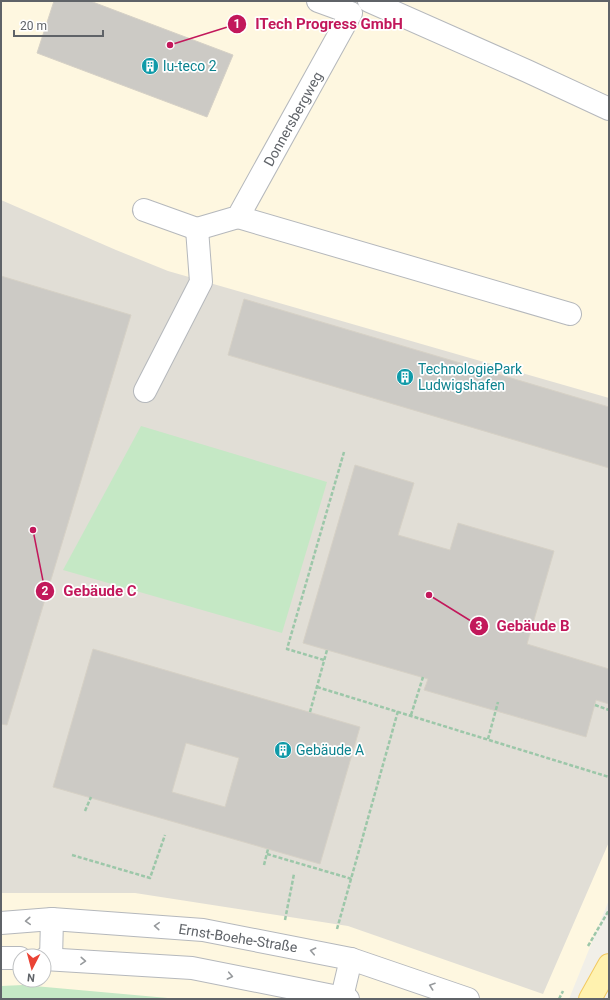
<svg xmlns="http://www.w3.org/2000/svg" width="610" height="1000" font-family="Roboto,sans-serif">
<rect width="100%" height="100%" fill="#f1efe8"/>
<!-- commercial -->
<path fill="#fef7e0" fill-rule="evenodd" d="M 1,1 L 609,1 L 609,900 L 569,999 L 1,999 ZM 20,956 L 44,956 L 44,980 L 20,980 Z"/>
<!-- education -->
<polygon fill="#e1ded6" points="1,200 116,250 168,271 609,398 609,842 543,994 348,926 135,893 1,893"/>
<!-- green -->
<g fill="#c5e8c5">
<polygon points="141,426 327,482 282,633 63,570"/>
<polygon points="23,985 179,999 1,999 1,986"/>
</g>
<!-- building -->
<g fill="#cccac5" stroke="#d6d1c6" fill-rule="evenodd">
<polygon points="54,1 90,1 233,55 207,117 37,53"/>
<polygon points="1,276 131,315 7,725 1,724"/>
<polygon points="244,299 609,407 609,468 228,355"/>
<polygon points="355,465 414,483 398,535 450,550 458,523 554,551 527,644 609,669 609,704 596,700 586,737 424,690 428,679 303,643"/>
<path d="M 93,649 L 360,727 L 320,864 L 53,787 ZM 186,743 L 239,758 L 225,807 L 172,792 Z"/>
</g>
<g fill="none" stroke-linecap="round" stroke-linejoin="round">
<defs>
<g id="minor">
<polyline points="369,1 527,71 609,109"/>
<polyline points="144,210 197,229"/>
<polyline points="238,217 570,314"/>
<polyline points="197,229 238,217 351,13 318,1"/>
<polyline points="145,391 201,282 197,229"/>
<polyline points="1,923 52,919 203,930 351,959 468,999"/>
<polyline points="1,958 20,958"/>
<polyline points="44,959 192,968 348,999"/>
<polyline points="51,959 52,919"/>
<polyline points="342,997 351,959"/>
</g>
<polyline id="major" points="590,999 609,965"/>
</defs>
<!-- minor casing -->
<use href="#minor" stroke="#b5b8bc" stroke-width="24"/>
<!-- major casing -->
<use href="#major" stroke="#f2c960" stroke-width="24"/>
<!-- path -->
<g stroke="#9cc7a9" stroke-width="2.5" stroke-dasharray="4 2" stroke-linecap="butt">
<polyline points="324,660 287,649 344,452"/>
<polyline points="317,687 609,777"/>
<polyline points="595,705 609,710"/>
<polyline points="310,712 327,650"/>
<polyline points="411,715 423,677"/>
<polyline points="488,739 498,702"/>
<polyline points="85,811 91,797"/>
<polyline points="267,854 352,879"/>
<polyline points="72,855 150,878 165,835"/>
<polyline points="264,865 268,849"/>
<polyline points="285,920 294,874"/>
<polyline points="337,929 398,711"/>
<polyline points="588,946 609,910"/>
<polyline points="559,999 563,991"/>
</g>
<!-- minor -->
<use href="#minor" stroke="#fff" stroke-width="22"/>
<!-- major -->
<use href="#major" stroke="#fff2af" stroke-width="22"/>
</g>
<!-- one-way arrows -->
<defs><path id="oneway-chevron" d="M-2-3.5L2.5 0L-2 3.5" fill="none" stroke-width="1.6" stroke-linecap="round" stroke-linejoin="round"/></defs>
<g stroke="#979a9d">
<use href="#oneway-chevron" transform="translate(28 921) rotate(176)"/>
<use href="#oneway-chevron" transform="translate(157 926) rotate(-176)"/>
<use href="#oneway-chevron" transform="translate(313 951) rotate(-168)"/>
<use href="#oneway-chevron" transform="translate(83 961) rotate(4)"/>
<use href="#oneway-chevron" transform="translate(230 976) rotate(11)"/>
<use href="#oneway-chevron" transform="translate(432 986) rotate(-161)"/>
</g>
<!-- icons -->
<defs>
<symbol id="building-disc" viewBox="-11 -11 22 22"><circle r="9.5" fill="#0f9aa8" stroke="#fff"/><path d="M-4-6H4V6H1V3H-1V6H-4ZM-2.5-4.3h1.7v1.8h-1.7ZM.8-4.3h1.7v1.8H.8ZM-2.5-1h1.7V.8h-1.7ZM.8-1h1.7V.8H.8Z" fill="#fff"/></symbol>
</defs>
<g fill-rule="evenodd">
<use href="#building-disc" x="140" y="56" width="20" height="20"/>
<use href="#building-disc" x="395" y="367" width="20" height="20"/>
<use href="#building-disc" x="273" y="740" width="20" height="20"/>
</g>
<g text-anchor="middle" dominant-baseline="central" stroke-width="3.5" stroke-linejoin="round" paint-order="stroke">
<!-- culture labels -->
<g font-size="14" fill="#0d838f" stroke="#fff" text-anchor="start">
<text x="163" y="66">lu-teco 2</text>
<text x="418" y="369">TechnologiePark<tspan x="418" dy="16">Ludwigshafen</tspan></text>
<text x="296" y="750">Gebäude A</text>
</g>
<!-- street labels -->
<g font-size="14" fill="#5f6368" stroke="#fff">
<text transform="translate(293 119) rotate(-61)">Donnersbergweg</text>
<text transform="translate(238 938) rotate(9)">Ernst-Boehe-Straße</text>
</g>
</g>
<!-- callouts -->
<path fill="none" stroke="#c2185b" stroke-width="1.5" d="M170 45L237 24M33 530L45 591M429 595L479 626"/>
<g fill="#c2185b" stroke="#fff" stroke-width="1.5">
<circle cx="170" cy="45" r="4"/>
<circle cx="33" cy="530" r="4"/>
<circle cx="429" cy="595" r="4"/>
<circle cx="237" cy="24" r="10"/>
<circle cx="45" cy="591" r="10"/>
<circle cx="479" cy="626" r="10"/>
</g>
<g font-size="12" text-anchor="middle" font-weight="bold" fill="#fff">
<text x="237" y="28">1</text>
<text x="45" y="595">2</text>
<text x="479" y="630">3</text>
</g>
<g font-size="15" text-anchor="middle" font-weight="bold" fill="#c2185b" stroke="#fff" stroke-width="3.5" stroke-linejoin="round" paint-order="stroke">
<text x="329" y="29">ITech Progress GmbH</text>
<text x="100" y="596">Gebäude C</text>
<text x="533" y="631">Gebäude B</text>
</g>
<!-- border -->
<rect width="610" height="1000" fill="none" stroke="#5f6368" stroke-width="4"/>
<!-- north arrow -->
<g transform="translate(32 968) rotate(186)"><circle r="19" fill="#ffffff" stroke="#bfc1c3"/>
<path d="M0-3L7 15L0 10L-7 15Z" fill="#ea4335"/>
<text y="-6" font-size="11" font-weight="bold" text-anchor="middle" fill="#5f6368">N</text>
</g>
<!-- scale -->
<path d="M14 30v6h89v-6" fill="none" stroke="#5f6368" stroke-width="2"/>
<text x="20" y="30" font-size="12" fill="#5f6368" stroke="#ffffff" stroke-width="3" paint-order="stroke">20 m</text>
</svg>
